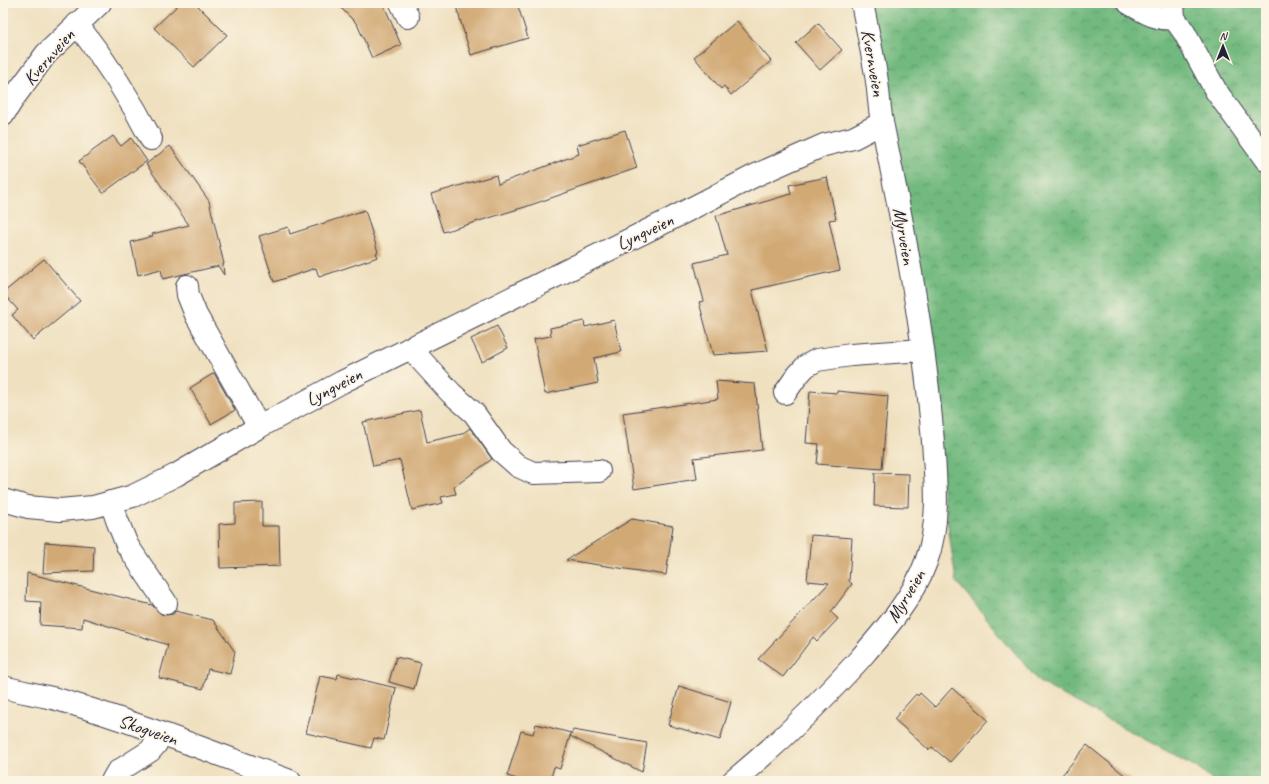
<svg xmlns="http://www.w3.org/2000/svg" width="1269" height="784" font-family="Caveat,sans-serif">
<defs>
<pattern id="forest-crowns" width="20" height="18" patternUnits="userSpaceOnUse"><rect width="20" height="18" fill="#72b97f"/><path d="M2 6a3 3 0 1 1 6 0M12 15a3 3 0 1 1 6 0" fill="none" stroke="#5d9669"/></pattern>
</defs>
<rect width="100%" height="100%" fill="#fcf5e5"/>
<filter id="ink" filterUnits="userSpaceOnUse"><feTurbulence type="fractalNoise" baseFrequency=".025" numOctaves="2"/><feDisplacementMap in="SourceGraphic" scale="8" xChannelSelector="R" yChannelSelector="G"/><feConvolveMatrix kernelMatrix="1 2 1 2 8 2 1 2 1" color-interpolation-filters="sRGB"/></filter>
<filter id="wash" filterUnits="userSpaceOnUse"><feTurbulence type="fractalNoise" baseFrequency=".012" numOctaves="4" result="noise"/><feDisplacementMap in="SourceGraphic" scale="16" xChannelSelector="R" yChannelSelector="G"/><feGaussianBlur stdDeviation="0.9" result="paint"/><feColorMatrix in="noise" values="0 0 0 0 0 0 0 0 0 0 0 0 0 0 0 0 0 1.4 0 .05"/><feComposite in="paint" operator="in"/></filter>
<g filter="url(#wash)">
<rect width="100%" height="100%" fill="#efe0bf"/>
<!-- forest -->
<polygon fill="url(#forest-crowns)" stroke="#4a6e5d" points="864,3 1266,3 1266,781 1213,781 1196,767 1039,682 956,581 929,393"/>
<g id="blocks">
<!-- building -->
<g fill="#d1a975">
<polygon points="180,3 195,3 227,35 194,67 154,28"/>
<polygon points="336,3 383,3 401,45 372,58 357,24"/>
<polygon points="455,3 517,3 528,38 471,55"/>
<polygon points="737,21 771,61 731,95 724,86 721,89 694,57"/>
<polygon points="818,23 842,50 820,70 796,43"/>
<polygon points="625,130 637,168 525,207 443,232 431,194 496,175 498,184 579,154 577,145"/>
<polygon points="113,136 121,146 131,138 147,161 103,193 79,161"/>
<polygon points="170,146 209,201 224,264 223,264 224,275 218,266 163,279 161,269 138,275 131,242 153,236 152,234 189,225 146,164"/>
<polygon points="827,177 836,219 829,220 840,270 752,290 768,351 713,355 699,302 704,301 694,263 727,255 716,216 791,194 789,185"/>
<polygon points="365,210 378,252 376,253 378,257 319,277 316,268 274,282 259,236 288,227 290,234"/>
<polygon points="44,259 80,301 33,340 12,315 18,310 3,293"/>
<polygon points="614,320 621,352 594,358 598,383 545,394 534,339 551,336 550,328 584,321 585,327"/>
<polygon points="497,326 508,348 482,362 471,339"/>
<polygon points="214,373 235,410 211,424 190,388"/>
<polygon points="716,381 755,384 762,450 694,458 697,479 634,489 623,413 718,399"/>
<polygon points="810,391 837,393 837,391 888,396 882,469 817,464 819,444 806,443"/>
<polygon points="420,410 427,442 462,434 470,428 492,459 454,487 456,494 441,497 443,503 412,510 400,460 373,466 363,422"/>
<polygon points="875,473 909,474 908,507 874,506"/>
<polygon points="262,502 262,526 279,526 280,566 220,568 219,524 235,523 235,503"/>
<polygon points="632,519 673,526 666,575 566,560"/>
<polygon points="811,535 852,538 849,581 852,584 831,612 838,619 817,641 813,637 783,677 758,659 829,583 807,581"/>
<polygon points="45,542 94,546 93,571 43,573"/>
<polygon points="27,573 152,605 161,614 167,615 173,614 175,611 213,620 235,652 230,674 208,669 203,689 159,678 168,645 83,618 82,628 40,625 41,602 26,601"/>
<polygon points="396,657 421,663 414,689 389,682"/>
<polygon points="338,674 396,688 384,740 374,738 371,748 306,733 320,676 337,679"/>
<polygon points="679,686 731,702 720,740 668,725"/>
<polygon points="952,688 988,720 950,762 932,747 929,750 894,719 916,694 918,696 920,693 935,707"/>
<polygon points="536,724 571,733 560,769 554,767 550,781 524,781 507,776 521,731 533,734"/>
<polygon points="573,730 647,743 642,772 570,736"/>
<polygon points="1087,745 1132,781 1057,781"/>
</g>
</g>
</g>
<g filter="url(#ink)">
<use href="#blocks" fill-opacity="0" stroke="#413e4f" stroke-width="1"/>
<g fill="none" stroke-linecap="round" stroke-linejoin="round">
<defs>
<g id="minor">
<polyline points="401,3 408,17"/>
<path d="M 1129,3 C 1143,11 1157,21 1174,18"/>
<polyline points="1173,3 1174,18 1184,32 1216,91 1266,160"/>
<path d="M 77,24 C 105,60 130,98 151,139"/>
<polyline points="3,115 15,96 46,54 100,3"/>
<polyline points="187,286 188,295 196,315 259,427"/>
<polyline points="410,348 451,393 474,413 501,451 518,466 533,473 599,471"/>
<polyline points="785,393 797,376 806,366 817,360 851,355 923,350"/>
<polyline points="3,500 28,507 60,510 93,507 133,496 176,475 259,427 342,382 667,221 754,176 824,145 853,138 882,123"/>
<polyline points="111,502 117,520 127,545 166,603"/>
<path d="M 3,687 C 22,692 41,695 60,700 C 138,723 214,753 290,781"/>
<polyline points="112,781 117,772 150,751 156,744 159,734"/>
<path d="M 733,781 C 778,744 819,704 858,661 C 884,631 912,600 926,562 C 940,525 936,482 933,442 C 925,336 904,231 883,127 C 879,110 879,92 876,75 C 872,51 867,27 862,3"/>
</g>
</defs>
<!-- minor casing -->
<use href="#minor" stroke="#413e4f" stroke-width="24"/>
<!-- minor -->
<use href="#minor" stroke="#fff" stroke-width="22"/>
</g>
</g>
<g text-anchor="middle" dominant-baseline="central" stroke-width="3.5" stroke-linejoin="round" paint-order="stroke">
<!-- street labels -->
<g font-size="19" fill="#22223b" stroke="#fcf5e5">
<text transform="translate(49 57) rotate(-49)">Kvernveien</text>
<text transform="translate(873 63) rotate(80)">Kvernveien</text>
<text transform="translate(645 232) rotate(-26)">Lyngveien</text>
<text transform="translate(904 236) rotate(80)">Myrveien</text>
<text transform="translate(334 387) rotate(-28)">Lyngveien</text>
<text transform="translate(906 596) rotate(-59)">Myrveien</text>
<text transform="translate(148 730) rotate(19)">Skogveien</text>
</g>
</g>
<!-- margin -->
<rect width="1269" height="784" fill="none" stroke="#fcf5e5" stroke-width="16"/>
<!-- north arrow -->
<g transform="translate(1223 46)" stroke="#fcf5e5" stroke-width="3" paint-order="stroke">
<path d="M0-3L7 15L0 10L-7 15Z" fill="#22223b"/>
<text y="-6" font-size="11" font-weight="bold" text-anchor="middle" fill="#22223b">N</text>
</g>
</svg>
